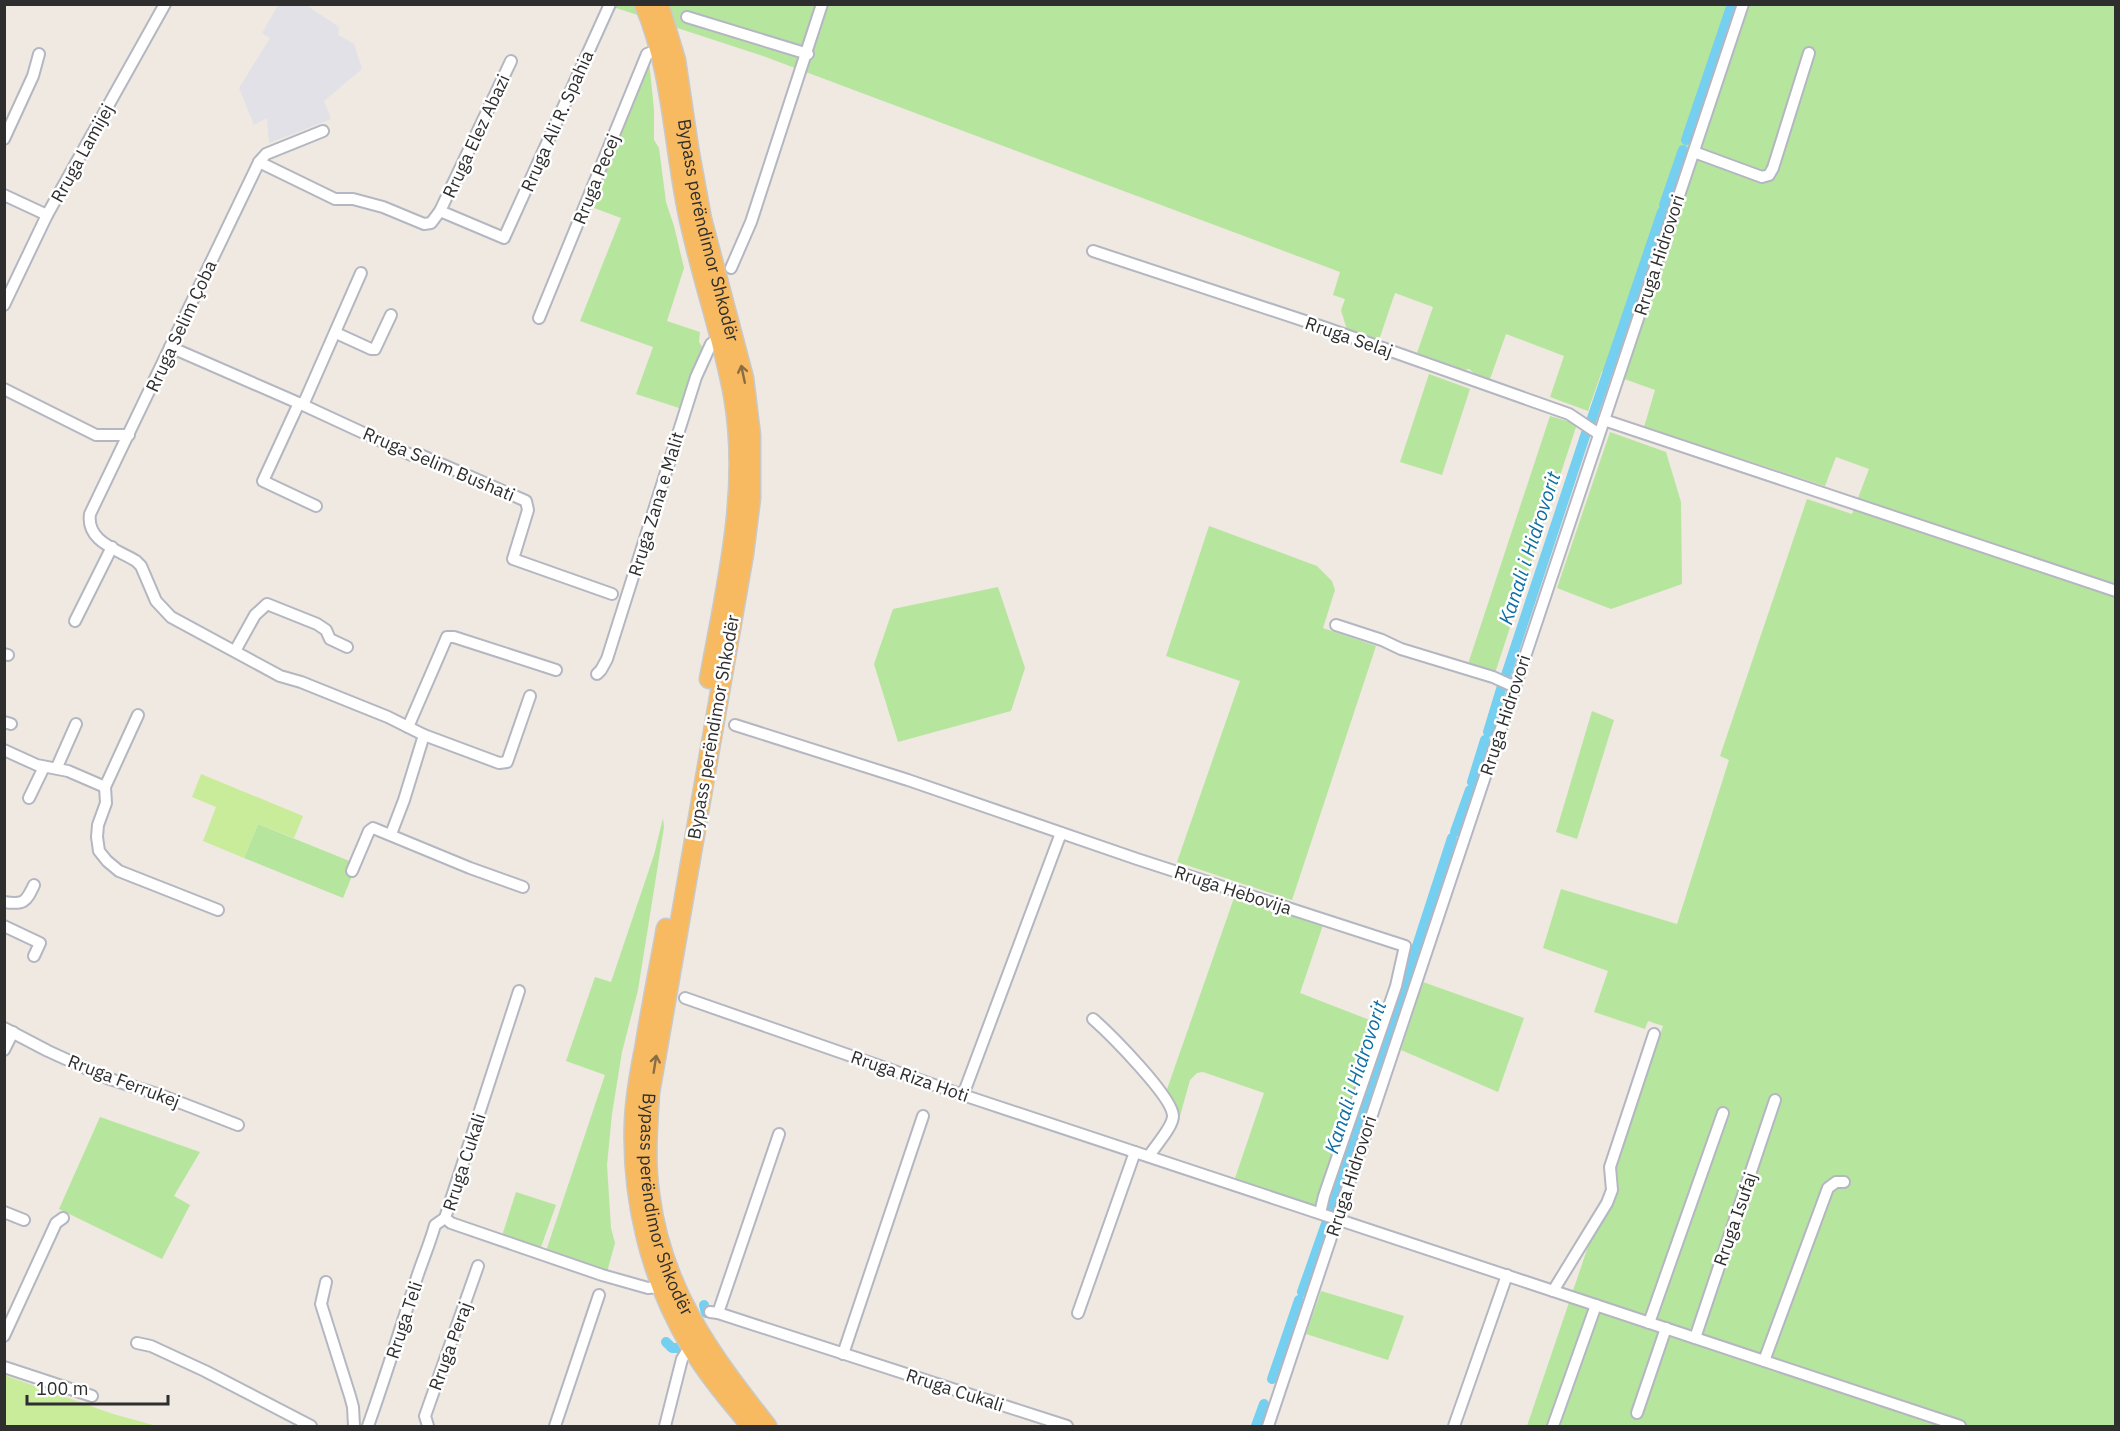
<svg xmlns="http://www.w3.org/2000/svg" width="2120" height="1431" font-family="'IBM Plex Sans',sans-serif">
<rect width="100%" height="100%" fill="#efe9e1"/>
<!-- industrial -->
<polygon fill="#e3e1e8" points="278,5 306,5 339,27 338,35 354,44 362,69 324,101 331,119 269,143 267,118 254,125 239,88 270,38 262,33"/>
<!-- green -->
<g fill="#b6e59e">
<polygon points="607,5 2115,5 2115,1426 1527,1426 1663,1026 1648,1021 1645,1029 1594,1012 1608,971 1543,948 1561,889 1677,924 1729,760 1720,756 1807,499 1852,514 1869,469 1836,457 1825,486 1644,427 1655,390 1602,371 1588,411 1550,397 1564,356 1506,334 1490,379 1475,374 1469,369 1464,370 1417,353 1433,307 1395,293 1379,340 1347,330 1341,310 1345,299 1333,295 1340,272 763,56"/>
<polygon points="649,60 654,110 654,140 659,148 666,202 674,226 684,268 667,321 700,332 699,342 703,348 683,407 679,408 636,394 653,347 580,321 621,218 586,205"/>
<polygon points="1429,374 1470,389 1442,475 1400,462"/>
<polygon points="1550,416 1577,424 1495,673 1468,664"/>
<polygon points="1610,432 1666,452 1681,502 1682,584 1611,609 1557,588"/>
<polygon points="1209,526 1317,566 1332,581 1335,590 1323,628 1376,646 1292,900 1177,862 1240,681 1166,656"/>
<polygon points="998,587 1025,668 1011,711 898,742 874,664 893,609"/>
<polygon points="1592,711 1614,720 1577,839 1556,832"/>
<polygon points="663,818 664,827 638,990 622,1052 612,1114 607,1165 611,1228 615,1243 607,1272 546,1251 605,1075 566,1061 595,977 611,982 654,855"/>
<polygon points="258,824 352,862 347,873 352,876 343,898 244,858"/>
<polygon points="1234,898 1323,925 1300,993 1380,1024 1317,1208 1269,1190 1234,1181 1264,1093 1203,1072 1197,1073 1190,1080 1180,1116 1165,1095"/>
<polygon points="1423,982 1524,1018 1498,1092 1401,1050"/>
<polygon points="100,1117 200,1152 174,1196 190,1205 162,1259 59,1209"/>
<polygon points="516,1192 556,1205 541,1247 502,1236"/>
<polygon points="1321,1291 1404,1316 1388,1360 1306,1334"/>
</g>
<!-- pitch -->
<g fill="#c9ec9a">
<polygon points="201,774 303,816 294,838 258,824 244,858 203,841 216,807 192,797"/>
<polygon points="4,1375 113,1414 157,1426 5,1426"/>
</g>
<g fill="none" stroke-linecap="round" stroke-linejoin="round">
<!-- canal -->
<g stroke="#75cff0" stroke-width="10">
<polyline points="1686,140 1732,4"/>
<polyline points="1664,205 1683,150"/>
<polyline points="1590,424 1662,212"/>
<polyline points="1506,675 1586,433"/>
<polyline points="1488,732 1502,686"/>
<polyline points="1472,782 1485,740"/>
<polyline points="1455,832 1470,790"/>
<polyline points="1416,949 1452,838"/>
<polyline points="1329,1213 1372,1078 1415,953"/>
<polyline points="1302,1292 1327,1221"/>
<polyline points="704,1305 706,1313"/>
<polyline points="666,1342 672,1348 679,1348"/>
<polyline points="1272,1379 1299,1300"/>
<polyline points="1256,1426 1264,1404"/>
</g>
<defs>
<g id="minor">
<polyline points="687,17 808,54"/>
<path d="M 323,131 L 266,154 L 259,162 L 90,514 C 86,541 116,549 136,561 L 141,566 L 156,601 L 171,617 L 280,676 L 301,682 L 388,717 L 424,735 L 499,763 L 507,762 L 530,696"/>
<polyline points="4,139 33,76 39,54"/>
<polyline points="1694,152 1762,177 1769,175 1773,168 1809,53"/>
<polyline points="259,162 335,199 353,199 383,207 424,224 431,223 440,211 511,61"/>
<polyline points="4,195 47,215"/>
<polyline points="440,211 504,238 610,4"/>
<polyline points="1093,251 1326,328 1569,414 1599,434"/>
<polyline points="731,268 751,222 822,4"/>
<polyline points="4,305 47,215 165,4"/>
<polyline points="539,318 647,54 660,49"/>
<polyline points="336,333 371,349 375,349 391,315"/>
<polyline points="170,347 303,405 411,455 418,454 526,501 528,510 513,559 612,594"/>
<polyline points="4,389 96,435 129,435"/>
<polyline points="299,403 263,481 316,506"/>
<polyline points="303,405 361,273"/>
<polyline points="1604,420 2116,591"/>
<polyline points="75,621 112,547"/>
<polyline points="1336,625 1382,640 1401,649 1493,677 1515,687"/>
<polyline points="235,651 255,615 267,604 317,624 326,630 330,639 347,647"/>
<polyline points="4,654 8,655"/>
<polyline points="597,674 601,670 607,659 696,377 711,344 720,337"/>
<polyline points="138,715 105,787 106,803 98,825 97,837 99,851 107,861 119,871 218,910"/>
<polyline points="4,722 11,724"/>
<polyline points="735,725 908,780 1137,859 1405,946 1396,986 1324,1196 1320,1213"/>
<polyline points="408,727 447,637 454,637 556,670"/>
<polyline points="4,750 37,765 68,771 105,787"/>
<polyline points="57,767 76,724"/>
<polyline points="29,798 44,767"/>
<polyline points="391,834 404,800 424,735"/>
<polyline points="352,871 369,831 373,828 470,868 523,887"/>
<path d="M 4,902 C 24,905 26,902 34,885"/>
<polyline points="4,926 40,943 34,956"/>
<polyline points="519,991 445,1218 451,1223 602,1275 648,1288 662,1287"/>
<polyline points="685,998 963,1095 1960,1426"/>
<path d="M 1093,1019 C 1109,1033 1173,1097 1173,1116 C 1173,1127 1155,1146 1149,1156"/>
<polyline points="4,1028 48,1051 107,1078 163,1096 238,1125"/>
<polyline points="4,1050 13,1032"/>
<polyline points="963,1095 1061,833"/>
<polyline points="4,1212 24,1220"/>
<polyline points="326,1282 321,1304 350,1396 353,1407 354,1426"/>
<polyline points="1553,1291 1607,1203 1612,1190 1610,1167 1654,1034"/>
<polyline points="710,1312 718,1313 1067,1426"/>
<polyline points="718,1313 779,1134"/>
<polyline points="1078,1313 1135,1152"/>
<polyline points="1649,1323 1723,1113"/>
<polyline points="4,1336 56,1223 63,1218"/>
<polyline points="1695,1338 1775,1100"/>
<polyline points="137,1343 151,1346 205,1371 311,1426"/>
<polyline points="843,1354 923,1116"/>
<polyline points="1764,1361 1828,1188 1836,1182 1844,1182"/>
<polyline points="4,1367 92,1396"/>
<polyline points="1637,1413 1666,1328"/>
<path d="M 368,1426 C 384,1381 398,1336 413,1290 C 419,1268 429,1247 435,1225 L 445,1218"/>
<polyline points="428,1426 425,1416 478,1266"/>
<polyline points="555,1426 599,1295"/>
<polyline points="665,1426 682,1359 690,1346"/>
<polyline points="1268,1426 1743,4"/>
<polyline points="1454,1426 1507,1275"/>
<polyline points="1553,1426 1596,1305"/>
</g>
<g id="trunk">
<path d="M 644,4 C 671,68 673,138 686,205 C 698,269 721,330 733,395 C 750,489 726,586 709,679"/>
<path id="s1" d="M 659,4 L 676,60 L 689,148 L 702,219 L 744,378 L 751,435 L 751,498 L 744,554 L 650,1093 C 648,1127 645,1160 650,1194 C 662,1289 710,1354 767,1426"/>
<path d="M 666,928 C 659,967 651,1006 645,1044 C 640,1069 635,1095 634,1121 C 631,1199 650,1279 691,1347 C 708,1375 730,1401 751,1426"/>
</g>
</defs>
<!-- minor casing -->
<use href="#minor" stroke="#b4b7c1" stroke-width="14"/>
<!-- trunk casing -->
<use href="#trunk" stroke="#c9c9c9" stroke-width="21"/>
<!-- minor -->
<use href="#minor" stroke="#fff" stroke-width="10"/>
<!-- trunk -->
<use href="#trunk" stroke="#f8ba60" stroke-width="18"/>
</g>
<!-- one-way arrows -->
<defs><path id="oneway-shaft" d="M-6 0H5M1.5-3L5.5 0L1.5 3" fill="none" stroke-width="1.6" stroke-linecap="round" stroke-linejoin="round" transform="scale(1.5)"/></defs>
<g stroke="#896d44">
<use href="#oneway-shaft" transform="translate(743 374) rotate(-102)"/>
<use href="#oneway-shaft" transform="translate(655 1064) rotate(-81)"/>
</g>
<g text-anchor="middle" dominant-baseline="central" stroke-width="5" stroke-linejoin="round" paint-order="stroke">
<!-- street labels -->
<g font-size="18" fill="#2e2e2e" stroke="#fff">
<text transform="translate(557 121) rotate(-66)">Rruga Ali R. Spahia</text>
<text transform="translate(476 136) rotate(-65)">Rruga Elez Abazi</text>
<text transform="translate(82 153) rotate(-61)">Rruga Lamijej</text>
<text transform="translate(596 179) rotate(-68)">Rruga Pecej</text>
<text stroke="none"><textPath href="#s1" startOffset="232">Bypass perëndimor Shkodër</textPath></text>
<text transform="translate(1659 255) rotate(-72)">Rruga Hidrovori</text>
<text transform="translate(181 326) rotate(-65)">Rruga Selim Çoba</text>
<text transform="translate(1349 337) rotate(19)">Rruga Selaj</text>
<text transform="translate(439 464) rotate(23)">Rruga Selim Bushati</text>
<text transform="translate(656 504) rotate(-73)">Rruga Zana e Malit</text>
<text transform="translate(1505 715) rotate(-72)">Rruga Hidrovori</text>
<text transform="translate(713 727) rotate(-80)">Bypass perëndimor Shkodër</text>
<text transform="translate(1233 890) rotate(18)">Rruga Hebovija</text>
<text transform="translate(910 1076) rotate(19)">Rruga Riza Hoti</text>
<text transform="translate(124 1081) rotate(21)">Rruga Ferrukej</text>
<text transform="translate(464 1162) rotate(-72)">Rruga Cukali</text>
<text transform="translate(1351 1176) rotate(-72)">Rruga Hidrovori</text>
<text stroke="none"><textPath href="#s1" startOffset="1222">Bypass perëndimor Shkodër</textPath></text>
<text transform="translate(1735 1219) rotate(-71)">Rruga Isufaj</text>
<text transform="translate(404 1320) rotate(-72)">Rruga Teli</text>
<text transform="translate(450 1346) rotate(-70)">Rruga Peraj</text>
<text transform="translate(955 1390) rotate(18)">Rruga Cukali</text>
</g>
<!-- water labels -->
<g font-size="20" font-style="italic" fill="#0d6fa3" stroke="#fff">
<text transform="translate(1529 548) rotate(-72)">Kanali i Hidrovorit</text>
<text transform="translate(1355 1077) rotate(-72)">Kanali i Hidrovorit</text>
</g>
</g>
<!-- border -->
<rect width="2120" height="1431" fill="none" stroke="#2e2e2e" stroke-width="12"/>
<!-- scale -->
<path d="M27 1395v9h141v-9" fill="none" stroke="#2e2e2e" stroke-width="3"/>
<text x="36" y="1395" font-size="18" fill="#2e2e2e" stroke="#ffffff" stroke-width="4.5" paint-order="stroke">100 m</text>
</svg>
